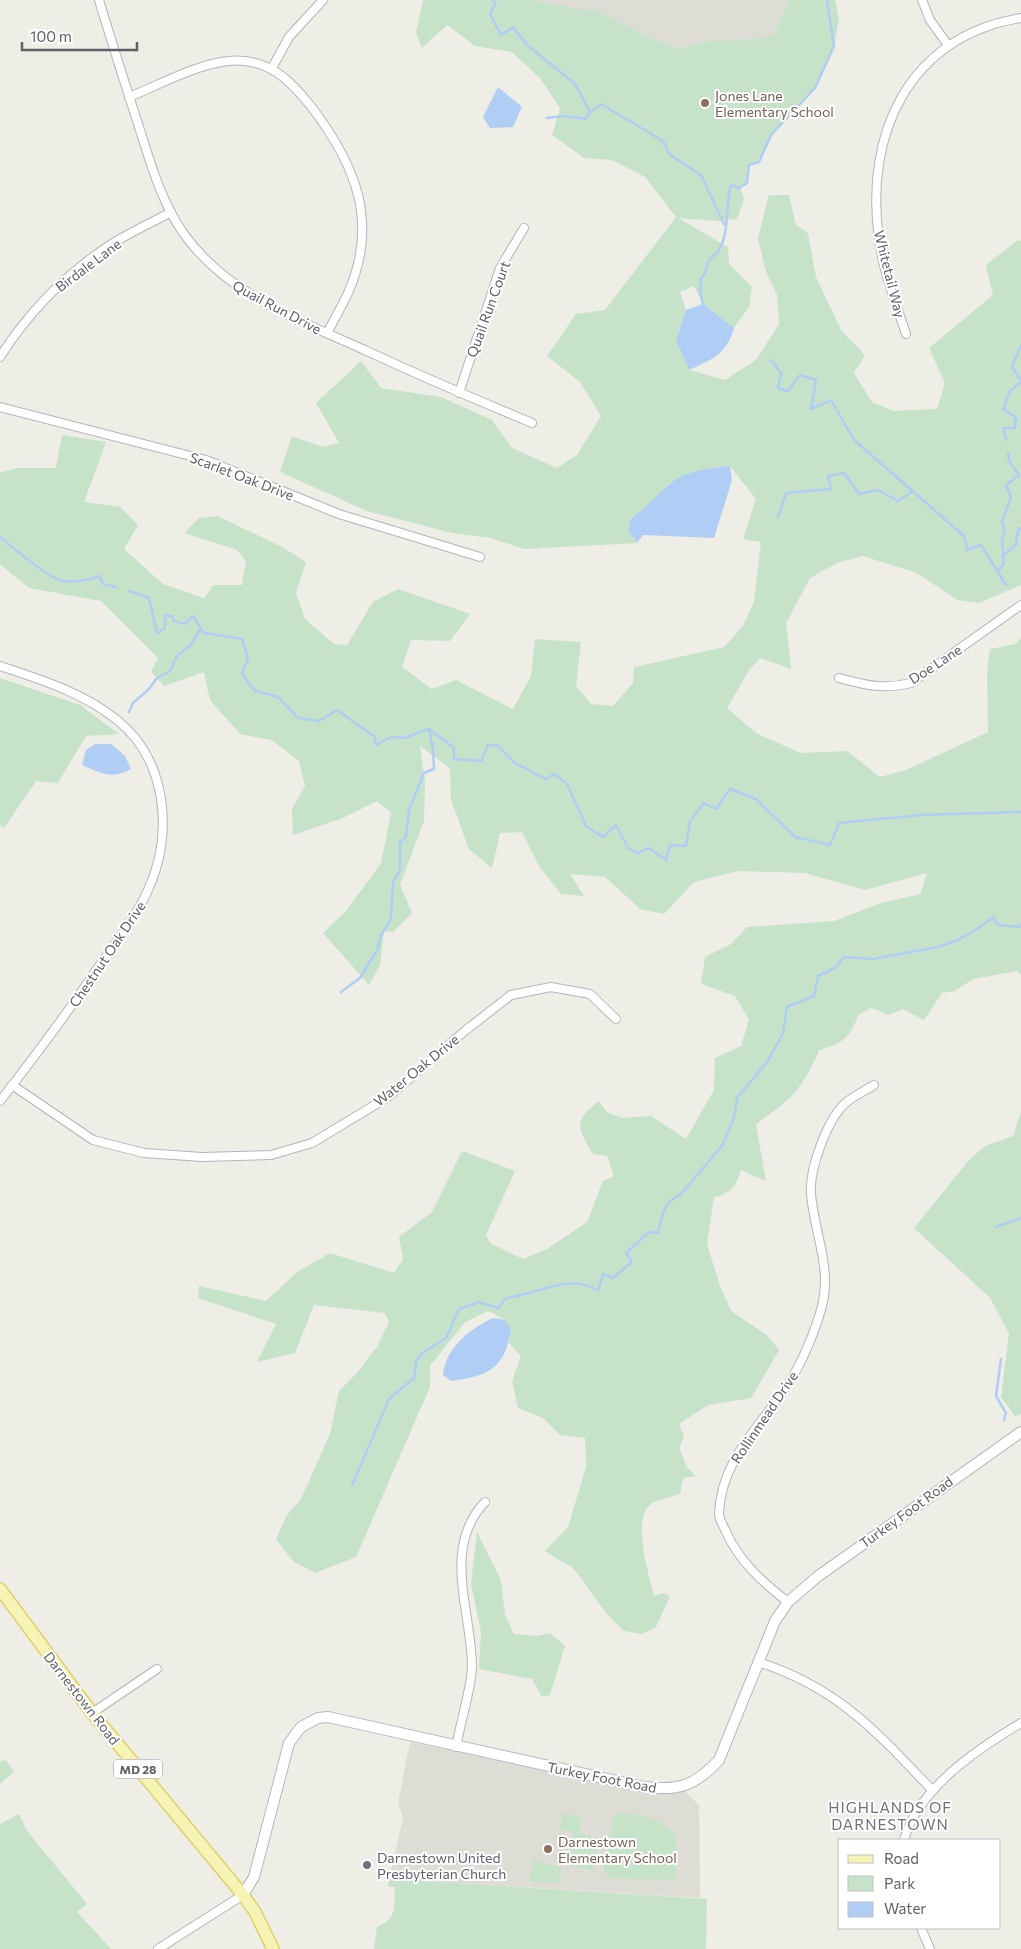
<svg xmlns="http://www.w3.org/2000/svg" width="1021" height="1949" font-family="Commissioner,sans-serif">
<rect width="100%" height="100%" fill="#eeede6"/>
<!-- education -->
<g fill="#deddd5">
<polygon points="514,0 818,0 717,158"/>
<polygon points="410,1742 654,1794 683,1790 699,1805 700,1898 389,1879 403,1818 398,1803"/>
</g>
<!-- green -->
<g fill="#c6e3ca">
<path d="M 423,0 L 532,0 L 579,9 L 595,10 L 652,39 L 678,49 L 704,42 L 767,38 L 775,33 L 789,0 L 835,0 L 839,19 L 834,46 L 815,88 L 771,135 L 759,162 L 749,165 L 747,183 L 740,188 L 744,199 L 737,219 L 717,221 L 678,218 L 728,247 L 729,264 L 752,287 L 749,307 L 734,328 L 703,304 L 694,286 L 680,292 L 686,310 L 676,341 L 689,370 L 725,380 L 756,360 L 779,324 L 777,295 L 765,269 L 758,238 L 769,195 L 789,195 L 796,225 L 808,233 L 816,277 L 841,330 L 865,355 L 854,373 L 872,402 L 894,411 L 937,409 L 945,383 L 929,348 L 993,295 L 986,265 L 1018,240 L 1021,241 L 1021,585 L 979,603 L 957,600 L 917,573 L 863,556 L 837,563 L 810,578 L 786,623 L 791,669 L 760,658 L 749,670 L 727,708 L 756,733 L 801,753 L 847,751 L 880,777 L 906,770 L 988,732 L 987,671 L 990,649 L 1016,644 L 1021,637 L 1021,975 L 1017,971 L 973,979 L 955,991 L 942,993 L 924,1020 L 903,1009 L 889,1015 L 871,1008 L 858,1015 C 851,1038 841,1044 819,1050 C 811,1069 801,1089 784,1103 C 775,1111 765,1116 756,1125 L 766,1181 L 741,1170 C 736,1186 731,1194 714,1197 L 707,1244 L 719,1283 L 731,1311 L 768,1336 L 779,1350 L 751,1398 L 708,1405 L 679,1424 L 684,1437 L 679,1448 L 687,1467 L 696,1476 L 683,1478 L 680,1494 C 672,1497 657,1499 650,1505 C 632,1520 649,1575 654,1596 L 664,1593 L 670,1596 L 656,1627 L 641,1634 L 624,1631 L 606,1613 L 574,1569 L 545,1551 L 568,1527 L 586,1467 L 585,1438 L 560,1435 L 543,1418 L 518,1408 L 512,1381 L 521,1356 L 509,1343 L 511,1329 L 505,1320 L 488,1311 L 465,1322 L 430,1366 L 430,1387 L 356,1557 L 315,1573 L 293,1561 L 276,1539 L 287,1515 L 301,1499 L 330,1434 L 339,1391 L 357,1373 L 377,1347 L 389,1322 L 385,1313 L 314,1305 L 295,1353 L 257,1362 L 276,1324 L 198,1298 L 199,1286 L 266,1301 L 297,1272 L 330,1253 L 394,1273 L 403,1259 L 399,1237 L 432,1212 L 462,1151 L 515,1171 L 486,1235 L 490,1243 L 523,1259 L 547,1249 L 587,1222 L 603,1181 L 614,1176 L 607,1156 L 593,1154 C 576,1126 574,1122 598,1101 L 607,1112 L 622,1118 L 651,1116 L 686,1139 L 714,1090 L 715,1058 L 741,1046 L 749,1020 L 735,996 L 701,984 L 705,957 L 731,944 L 747,927 L 834,921 L 878,904 L 920,894 L 927,873 L 865,890 L 805,873 L 737,871 L 694,882 L 664,914 L 640,909 L 605,877 L 570,874 L 584,896 L 561,894 L 539,866 L 522,832 L 500,833 L 492,868 L 469,849 L 451,800 L 450,768 L 420,746 L 425,782 L 424,821 L 400,885 L 412,913 L 393,932 L 384,931 L 380,965 L 369,985 L 323,933 L 346,911 L 381,863 L 391,813 L 377,801 L 343,818 L 293,835 L 292,809 L 305,786 L 299,761 L 272,740 L 240,734 L 210,700 L 204,672 L 164,686 L 151,672 L 158,658 L 101,601 L 29,588 L 0,564 L 0,473 L 17,468 L 56,468 L 62,435 L 106,442 L 84,502 L 120,507 L 138,525 L 124,549 L 163,584 L 204,598 L 213,585 L 242,585 L 246,561 L 237,550 L 184,533 L 199,518 L 218,516 L 282,547 L 306,562 L 296,593 L 305,619 L 334,644 L 347,645 L 373,602 L 398,589 L 470,614 L 450,641 L 411,640 L 402,667 L 432,689 L 456,680 L 513,709 L 531,676 L 535,639 L 581,642 L 576,686 L 591,704 L 613,706 L 633,683 L 634,667 L 724,647 L 743,626 L 754,601 L 761,542 L 743,539 L 756,499 L 730,466 L 672,481 L 648,507 L 630,519 L 628,531 L 637,543 L 524,549 L 490,538 L 452,533 L 367,511 L 280,472 L 292,436 L 323,447 L 339,443 L 316,403 L 361,361 L 381,388 L 441,397 L 492,420 L 512,448 L 557,468 L 577,455 L 601,416 L 580,382 L 547,356 L 576,314 L 605,310 L 676,217 L 645,177 L 612,160 L 584,158 L 552,135 L 560,108 L 540,78 L 512,52 L 475,46 L 447,25 L 422,48 L 416,32 Z"/>
<polygon points="0,678 80,705 119,734 86,736 58,783 36,781 4,828 0,825"/>
<polygon points="1021,1111 1021,1414 1015,1416 1001,1397 1009,1333 990,1298 914,1228 969,1160 985,1146 1013,1136"/>
<polygon points="477,1532 501,1580 505,1615 514,1634 536,1636 550,1633 565,1646 550,1695 542,1697 532,1679 479,1669 481,1632 471,1584"/>
<polygon points="6,1760 14,1772 0,1784 0,1762"/>
<polygon points="563,1813 581,1817 580,1834 600,1838 593,1871 566,1865 573,1833 560,1829"/>
<path d="M 614,1813 C 641,1815 655,1815 675,1834 L 678,1856 L 675,1880 L 609,1878 L 603,1871 Z"/>
<polygon points="19,1814 27,1831 87,1904 77,1912 111,1949 0,1949 0,1824"/>
<polygon points="533,1860 562,1868 560,1883 529,1881"/>
<path d="M 389,1879 L 707,1899 L 706,1949 L 374,1949 L 377,1927 C 398,1917 393,1909 395,1887 L 388,1886 Z"/>
</g>
<!-- water -->
<g fill="#afcdf5">
<polygon points="498,87 522,107 513,127 490,128 483,117"/>
<path d="M 703,304 L 734,328 C 726,355 713,359 689,370 L 676,341 L 686,310 Z"/>
<path d="M 730,466 L 732,480 L 714,538 L 643,535 L 637,543 L 628,531 L 630,519 C 647,508 656,495 671,483 C 683,471 713,468 730,466 Z"/>
<path d="M 95,744 L 111,744 L 125,756 L 131,769 C 113,780 100,773 82,765 L 86,750 Z"/>
<path d="M 493,1318 L 505,1320 L 511,1329 C 505,1368 489,1376 451,1381 L 443,1375 C 445,1348 471,1328 493,1318 Z"/>
</g>
<g fill="none" stroke-linecap="round" stroke-linejoin="round">
<!-- stream -->
<g stroke="#afcdf5" stroke-width="2.5">
<polyline points="493,0 496,2 490,14 501,35 513,27 527,45 575,84 590,112 601,104 663,141 669,154 701,175 724,224"/>
<polyline points="547,118 564,116 585,119 590,112"/>
<path d="M 703,304 L 700,293 L 701,279 C 707,273 705,268 709,261 C 711,257 717,254 719,250 C 730,232 725,204 731,185 L 739,188 L 747,183 L 749,165 L 759,162 L 771,135 L 815,88 L 834,46 L 827,0"/>
<polyline points="1021,345 1012,367 1021,380"/>
<polyline points="771,360 781,373 778,388 788,391 800,375 816,380 811,409 831,400 854,440 964,536 967,550 981,545 1006,585"/>
<polyline points="1006,440 1003,428 1015,428 1016,418 1003,409 1010,391 1021,382"/>
<polyline points="778,517 786,493 831,489 828,476 844,473 859,494 878,490 898,501 913,491"/>
<path d="M 0,537 C 11,546 51,581 64,581 C 75,582 89,580 99,576 L 103,584 L 116,587"/>
<polyline points="1003,556 1016,544 1018,530 1021,528"/>
<polyline points="998,571 1004,563 1002,540 1005,531 1002,522 1011,497 1006,485 1019,475 1009,461 1008,453"/>
<polyline points="129,591 149,598 157,633 165,628 165,616 172,616 174,621 185,624 193,616 204,633 242,639 248,658 242,674 255,691 278,697 298,718 319,721 337,710 375,737 376,745 391,737 404,738 429,729 454,748 454,759 481,761 488,745 497,745 515,763 546,779 554,774 567,784 586,826 603,837 616,825 628,848 637,853 649,848 666,860 670,845 686,846 690,821 704,803 716,809 730,789 756,799 795,837 830,845 839,823 920,815 1021,812"/>
<polyline points="129,712 133,703 148,690 157,678 170,671 177,656 191,645 201,628"/>
<polyline points="341,992 360,978 377,950 381,936 391,918 393,882 400,870 400,842 406,837 409,810 424,773 434,769 433,750 429,729"/>
<polyline points="996,1227 1021,1218"/>
<polyline points="1001,1359 996,1396 1006,1413 1004,1420"/>
<path d="M 352,1486 L 389,1399 L 414,1378 L 416,1362 L 421,1354 L 446,1338 L 459,1309 L 479,1302 L 498,1308 L 506,1298 C 536,1295 570,1272 598,1291 L 603,1274 L 613,1278 L 632,1262 L 626,1253 L 649,1232 L 658,1233 C 662,1218 663,1201 680,1195 L 722,1146 L 734,1118 L 737,1098 L 768,1061 L 783,1033 L 787,1007 L 814,996 L 818,976 L 835,968 L 844,957 L 873,959 L 938,947 L 958,940 L 980,927 L 993,917 L 998,925 L 1019,927 L 1021,925"/>
</g>
<defs>
<g id="street">
<path d="M 99,0 C 112,43 126,87 140,130 C 151,165 162,203 184,234 C 227,295 303,322 369,352 C 423,377 477,400 532,423"/>
<polyline points="922,0 930,20 948,45"/>
<polyline points="272,68 289,37 323,0"/>
<path d="M 129,97 C 162,84 209,57 244,61 C 276,64 295,86 313,109 C 356,166 379,223 348,293 C 342,306 334,320 327,333"/>
<path d="M 906,334 C 896,303 883,272 879,239 C 864,134 909,36 1021,18"/>
<path d="M 0,357 C 28,313 66,274 110,245 C 129,233 151,223 171,212"/>
<polyline points="459,393 500,268 524,228"/>
<polyline points="0,407 206,460 339,514 480,557"/>
<path d="M 0,666 C 40,679 84,693 117,720 C 167,760 174,834 148,890 C 135,919 113,946 95,972 C 65,1016 33,1059 0,1101"/>
<path d="M 839,678 C 866,685 883,690 911,683 L 1021,605"/>
<polyline points="12,1085 93,1140 144,1153 202,1157 271,1155 312,1143 388,1097 466,1030 511,995 551,987 590,994 616,1019"/>
<path d="M 788,1602 C 761,1581 740,1562 726,1532 C 724,1526 719,1520 719,1514 C 721,1460 759,1428 787,1386 C 802,1363 815,1332 822,1306 C 832,1267 814,1232 811,1194 C 809,1169 828,1116 848,1101 C 856,1095 866,1090 874,1085"/>
<path d="M 758,1662 C 837,1687 877,1732 932,1790"/>
<polyline points="92,1713 157,1669"/>
<path d="M 456,1747 C 460,1724 471,1690 472,1667 C 472,1612 441,1548 485,1502"/>
<path d="M 904,1840 C 918,1789 977,1749 1021,1723"/>
<polyline points="921,1928 930,1949"/>
<polyline points="158,1949 243,1895"/>
</g>
<path id="secondary" d="M 243,1895 L 254,1877 L 289,1743 L 301,1727 L 318,1718 L 328,1717 L 644,1787 C 679,1791 695,1786 719,1760 L 775,1621 L 788,1602 L 817,1577 L 1021,1432"/>
<polyline id="primary" points="0,1589 92,1713 243,1895 255,1912 273,1949"/>
</defs>
<!-- street casing -->
<use href="#street" stroke="#b3b5b9" stroke-width="10"/>
<!-- secondary casing -->
<use href="#secondary" stroke="#b5b7bc" stroke-width="12"/>
<!-- primary casing -->
<use href="#primary" stroke="#e1d06c" stroke-width="14"/>
<!-- street -->
<use href="#street" stroke="#fff" stroke-width="8"/>
<!-- secondary -->
<use href="#secondary" stroke="#fff" stroke-width="10"/>
<!-- primary -->
<use href="#primary" stroke="#f6f4b4" stroke-width="11"/>
</g>
<!-- markers -->
<g fill="#8d6e63" stroke="#fff" stroke-width="2">
<circle cx="705" cy="103" r="5"/>
<circle cx="548" cy="1849" r="5"/>
</g>
<circle fill="#6b7280" stroke="#fff" stroke-width="2" cx="367" cy="1865" r="5"/>
<g text-anchor="middle" dominant-baseline="central" stroke-width="4" stroke-linejoin="round" paint-order="stroke">
<!-- shield labels -->
<rect fill="#fff" stroke="#8e9093" stroke-width="1" x="114" y="1759.5" width="48" height="19" rx="4"/>
<g font-size="12" font-weight="bold" fill="#5e6065">
<text x="138" y="1769">MD 28</text>
</g>
<!-- education labels -->
<g font-size="14" fill="#785e54" stroke="#fff" text-anchor="start">
<text x="715" y="95">Jones Lane<tspan x="715" dy="16">Elementary School</tspan></text>
<text x="558" y="1841">Darnestown<tspan x="558" dy="16">Elementary School</tspan></text>
</g>
<!-- street labels -->
<g font-size="14" fill="#5e6065" stroke="#fff">
<text transform="translate(88 265) rotate(-37)">Birdale Lane</text>
<text transform="translate(890 274) rotate(76)">Whitetail Way</text>
<text transform="translate(277 307) rotate(28)">Quail Run Drive</text>
<text transform="translate(488 309) rotate(-70)">Quail Run Court</text>
<text transform="translate(242 476) rotate(21)">Scarlet Oak Drive</text>
<text transform="translate(935 664) rotate(-33)">Doe Lane</text>
<text transform="translate(107 954) rotate(-56)">Chestnut Oak Drive</text>
<text transform="translate(416 1070) rotate(-39)">Water Oak Drive</text>
<text transform="translate(764 1417) rotate(-56)">Rollinmead Drive</text>
<text transform="translate(906 1512) rotate(-36)">Turkey Foot Road</text>
<text transform="translate(82 1698) rotate(52)">Darnestown Road</text>
<text transform="translate(602 1777) rotate(11)">Turkey Foot Road</text>
</g>
<!-- worship labels -->
<g font-size="14" fill="#5b616d" stroke="#fff" text-anchor="start">
<text x="377" y="1857">Darnestown United<tspan x="377" dy="16">Presbyterian Church</tspan></text>
</g>
<!-- neighbourhood labels -->
<g font-size="15" letter-spacing="1" fill="#6f7276" stroke="#fff">
<text x="890" y="1807">HIGHLANDS OF<tspan x="890" dy="17">DARNESTOWN</tspan></text>
</g>
</g>
<!-- legend -->
<rect x="838" y="1839" width="162" height="90" fill="#ffffff" stroke="#bfbfc1"/>
<rect x="848" y="1855" width="25" height="8" fill="#f6f4b4" stroke="#bfbfc1"/>
<text x="884" y="1864" font-size="15" fill="#5e6065">Road</text>
<rect x="848" y="1876" width="25" height="15" fill="#c6e3ca" stroke="#bfbfc1"/>
<text x="884" y="1889" font-size="15" fill="#5e6065">Park</text>
<rect x="848" y="1902" width="25" height="15" fill="#afcdf5" stroke="#bfbfc1"/>
<text x="884" y="1914" font-size="15" fill="#5e6065">Water</text>
<!-- scale -->
<path d="M22 42v8h115v-8" fill="none" stroke="#5e6065" stroke-width="2.5"/>
<text x="30" y="42" font-size="15" fill="#5e6065" stroke="#ffffff" stroke-width="4" paint-order="stroke">100 m</text>
</svg>
